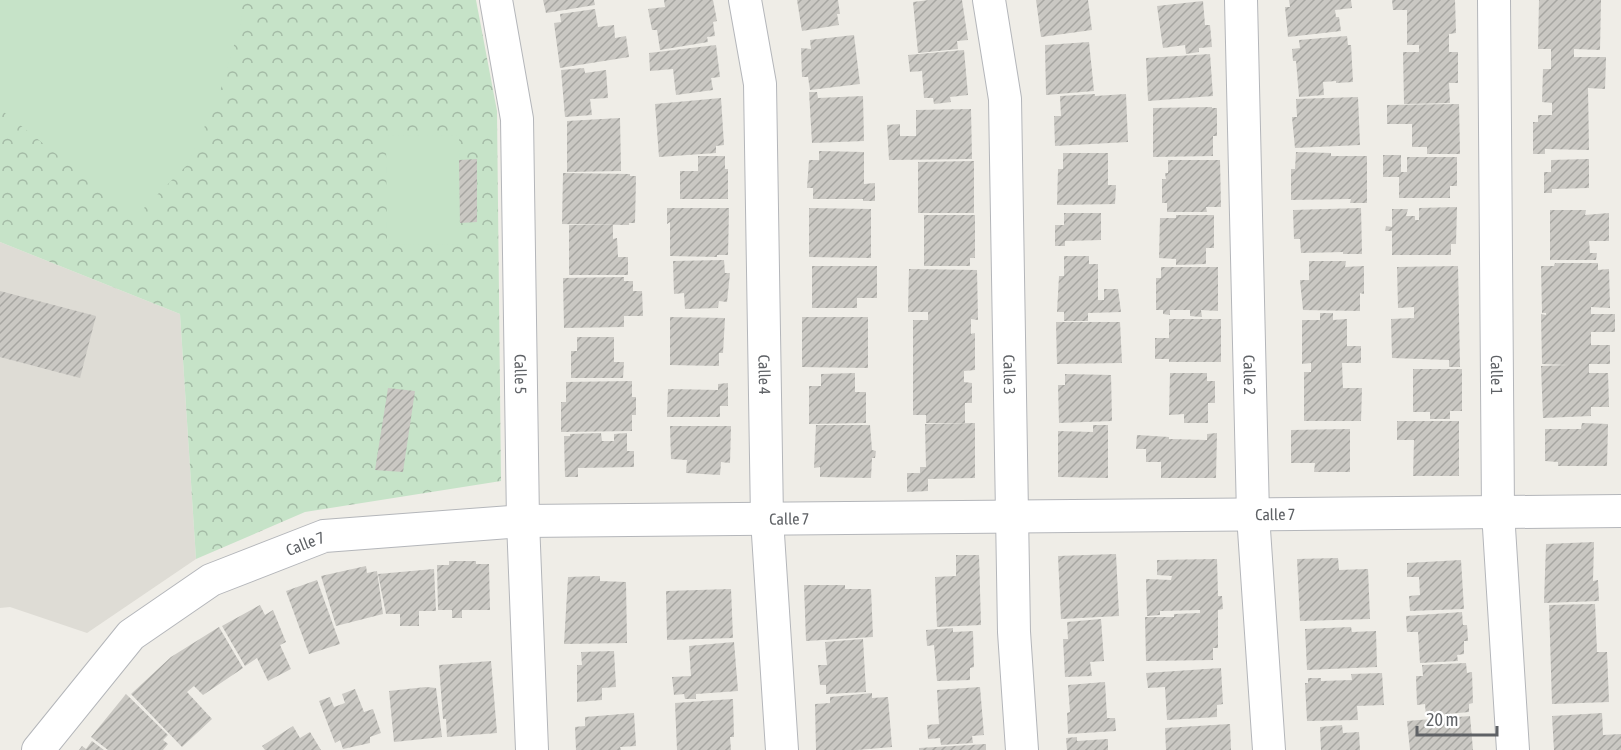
<svg xmlns="http://www.w3.org/2000/svg" width="1621" height="750" font-family="'Asap Condensed',sans-serif">
<defs>
<pattern id="park-crowns" width="20" height="18" patternUnits="userSpaceOnUse" patternTransform="scale(1.5)"><rect width="20" height="18" fill="#c6e3c8"/><path d="M2 6a3 3 0 1 1 6 0M12 15a3 3 0 1 1 6 0" fill="none" stroke="#a4bba6"/></pattern>
<pattern id="building-hatch" width="6" height="6" patternUnits="userSpaceOnUse" patternTransform="scale(1.5)"><rect width="6" height="6" fill="#cac8c3"/><path d="M-1 1l2-2M0 6l6-6M5 7l2-2" fill="none" stroke="#a7a6a2"/></pattern>
</defs>
<rect width="100%" height="100%" fill="#efede7"/>
<!-- education -->
<polygon fill="#dedcd5" points="0,242 180,314 196,559 87,633 10,607 0,608"/>
<!-- park -->
<polygon fill="url(#park-crowns)" points="0,0 476,0 497,111 501,481 305,512 196,559 180,314 0,242"/>
<!-- pitch -->
<g fill="#c6e3c8">
<polygon points="0,0 241,0 242,19 219,95 187,165 135,217 0,109"/>
<polygon points="459,135 460,244 387,245 386,136"/>
</g>
<!-- building -->
<g fill="url(#building-hatch)">
<polygon points="543,0 594,0 595,5 546,13"/>
<polygon points="664,0 713,0 717,21 713,22 715,36 707,37 708,42 660,50 657,30 652,30 648,9 665,7"/>
<polygon points="797,0 838,0 840,14 837,14 839,25 802,31"/>
<polygon points="929,0 962,0 968,40 957,41 958,49 918,53 913,2"/>
<polygon points="1036,0 1088,0 1092,30 1041,37"/>
<polygon points="1289,0 1351,0 1352,8 1335,10 1336,17 1339,17 1341,31 1288,37 1285,7 1290,7"/>
<polygon points="1392,0 1455,0 1456,33 1449,34 1449,52 1458,52 1458,83 1449,83 1450,103 1404,104 1403,52 1419,52 1419,45 1407,45 1407,10 1393,10"/>
<polygon points="1539,0 1601,0 1600,50 1574,49 1574,57 1606,57 1605,89 1588,88 1589,150 1545,149 1545,154 1533,154 1533,122 1538,122 1538,115 1552,115 1552,103 1542,102 1543,69 1551,69 1551,49 1538,49"/>
<polygon points="1203,1 1205,25 1210,25 1212,47 1199,48 1199,52 1186,54 1185,45 1163,48 1157,6"/>
<polygon points="595,9 598,27 614,25 615,38 626,36 629,57 560,68 554,23 561,22 560,14"/>
<polygon points="854,35 860,84 810,90 808,77 802,77 801,48 811,49 810,40"/>
<polygon points="1347,36 1348,45 1351,45 1353,82 1336,83 1336,81 1323,82 1324,95 1299,97 1296,61 1293,61 1292,49 1300,48 1299,40"/>
<polygon points="1089,42 1094,91 1046,95 1045,45"/>
<polygon points="716,45 720,77 711,78 713,90 676,95 673,69 650,71 649,53"/>
<polygon points="964,50 968,95 950,97 951,102 934,104 933,98 924,98 922,71 910,72 908,55"/>
<polygon points="1210,54 1213,96 1148,101 1146,58"/>
<polygon points="584,68 585,73 606,70 608,98 590,99 592,115 565,117 561,70"/>
<polygon points="809,92 817,92 818,98 863,96 864,141 812,143"/>
<polygon points="1095,94 1095,96 1126,94 1128,142 1055,146 1054,116 1061,116 1060,96"/>
<polygon points="1358,97 1360,145 1295,148 1292,117 1297,117 1296,99"/>
<polygon points="721,98 724,145 716,146 716,153 659,157 655,104"/>
<polygon points="1459,104 1460,154 1427,154 1427,147 1412,147 1412,124 1387,124 1387,105"/>
<polygon points="1212,107 1212,108 1217,108 1217,136 1213,136 1213,156 1153,157 1153,108"/>
<polygon points="971,109 972,159 889,160 887,125 900,124 900,136 916,136 916,110"/>
<polygon points="620,118 621,171 567,172 567,121"/>
<polygon points="819,151 864,152 864,184 875,183 875,201 863,201 863,199 813,199 813,188 807,188 809,160 819,160"/>
<polygon points="1296,152 1331,153 1331,156 1367,156 1367,203 1350,203 1351,199 1291,200 1291,169 1295,169"/>
<polygon points="1063,153 1108,153 1108,185 1116,185 1115,204 1057,205 1058,169 1063,169"/>
<polygon points="1383,155 1401,155 1401,172 1407,172 1407,157 1457,157 1457,186 1450,186 1450,198 1399,198 1399,177 1383,177"/>
<polygon points="698,156 725,156 725,169 728,169 728,199 680,199 680,171 698,171"/>
<polygon points="477,159 477,222 460,223 459,160"/>
<polygon points="1589,159 1589,188 1552,189 1552,193 1544,193 1544,172 1551,172 1551,160"/>
<polygon points="1168,160 1220,160 1221,207 1206,207 1207,212 1167,212 1167,203 1162,203 1162,179 1166,179 1165,173 1168,173"/>
<polygon points="974,161 974,213 918,213 918,162"/>
<polygon points="563,173 630,174 630,176 636,176 635,223 629,223 629,225 562,224"/>
<polygon points="1457,207 1456,244 1451,244 1451,255 1392,255 1392,231 1385,231 1386,226 1392,227 1392,209 1408,209 1406,216 1415,216 1415,220 1419,220 1419,208"/>
<polygon points="667,208 729,208 728,255 717,255 717,257 670,256 670,222 667,224"/>
<polygon points="809,208 871,209 871,258 809,257"/>
<polygon points="1361,208 1362,254 1343,254 1343,252 1301,253 1300,239 1294,239 1293,210"/>
<polygon points="1550,210 1586,210 1585,215 1609,213 1609,241 1589,241 1590,253 1597,253 1596,260 1550,260"/>
<polygon points="1064,213 1101,213 1101,240 1065,241 1065,246 1055,246 1055,225 1064,225"/>
<polygon points="924,215 975,215 975,258 970,258 970,266 924,266"/>
<polygon points="1176,215 1214,215 1214,248 1206,248 1206,264 1176,265 1176,259 1159,258 1160,218 1176,218"/>
<polygon points="569,225 613,225 613,239 617,238 618,257 628,257 628,275 569,275"/>
<polygon points="1064,256 1089,256 1089,264 1098,264 1098,300 1104,300 1104,289 1118,289 1121,312 1088,313 1088,321 1064,321 1064,312 1057,312 1059,276 1064,276"/>
<polygon points="724,260 725,273 730,273 727,302 719,301 718,308 685,309 684,293 674,294 673,261"/>
<polygon points="1309,261 1346,261 1345,267 1364,266 1364,294 1360,293 1360,311 1303,310 1300,280 1309,280"/>
<polygon points="1555,263 1598,263 1598,270 1609,269 1610,308 1591,307 1591,314 1615,314 1615,332 1591,332 1591,345 1610,345 1610,364 1589,364 1589,373 1608,373 1609,407 1591,407 1591,416 1543,418 1541,366 1568,365 1542,364 1541,314 1546,315 1546,313 1542,313 1541,266 1554,266"/>
<polygon points="812,266 877,266 877,298 857,298 857,308 812,308"/>
<polygon points="1458,266 1460,367 1449,367 1449,360 1392,358 1391,319 1414,318 1414,307 1398,308 1397,267"/>
<polygon points="1161,267 1218,267 1218,311 1201,310 1202,317 1190,316 1190,310 1170,310 1170,315 1163,314 1163,310 1156,310 1156,278 1161,278"/>
<polygon points="909,269 977,270 978,320 971,319 971,334 975,333 975,370 964,371 964,382 972,383 972,403 965,403 965,423 926,423 926,415 913,415 913,320 928,320 928,312 908,312"/>
<polygon points="624,277 624,281 633,281 633,291 642,291 643,316 624,316 624,327 564,328 563,278"/>
<polygon points="0,291 96,316 80,378 0,357"/>
<polygon points="1320,313 1333,313 1333,320 1347,319 1347,346 1361,346 1361,363 1342,363 1343,388 1362,388 1361,421 1304,421 1304,372 1311,372 1311,363 1302,364 1302,320 1320,320"/>
<polygon points="670,317 725,318 723,353 719,353 719,366 670,365"/>
<polygon points="802,317 868,317 868,368 802,367"/>
<polygon points="1169,319 1221,319 1221,362 1169,362 1169,359 1155,359 1155,338 1169,338"/>
<polygon points="1056,322 1120,322 1122,363 1057,364"/>
<polygon points="577,337 614,337 614,362 624,362 623,378 571,378 571,351 577,351"/>
<polygon points="1413,369 1462,369 1462,411 1450,411 1450,419 1430,419 1430,412 1413,412"/>
<polygon points="855,373 855,392 866,392 866,423 809,424 809,386 821,386 821,374"/>
<polygon points="1170,373 1207,373 1207,381 1215,381 1215,403 1208,403 1208,423 1184,423 1184,414 1169,415"/>
<polygon points="1065,374 1111,375 1112,421 1059,423 1058,385 1065,385"/>
<polygon points="632,381 632,397 636,397 636,415 632,415 632,431 561,432 561,402 566,402 566,382"/>
<polygon points="728,383 728,406 720,406 720,417 667,417 668,389 718,390 718,384"/>
<polygon points="388,388 415,391 403,472 375,470"/>
<polygon points="1397,421 1459,421 1459,476 1413,476 1414,440 1397,440"/>
<polygon points="975,423 975,478 928,479 928,491 907,492 907,473 920,473 920,467 926,467 925,424"/>
<polygon points="1582,423 1608,424 1607,466 1558,466 1558,462 1545,461 1545,429 1581,429"/>
<polygon points="816,425 870,425 872,450 876,451 875,458 872,458 871,478 820,477 820,467 814,468"/>
<polygon points="1093,425 1108,425 1108,478 1058,477 1058,431 1093,432"/>
<polygon points="670,426 731,426 730,463 721,462 720,475 686,473 687,460 671,459"/>
<polygon points="1350,429 1350,472 1314,472 1315,463 1291,463 1291,430"/>
<polygon points="601,433 602,441 614,441 614,434 627,433 627,451 634,451 634,467 578,468 578,477 565,477 564,436 570,436 570,434"/>
<polygon points="1217,433 1216,478 1161,478 1161,462 1146,462 1146,449 1136,449 1137,435 1169,437 1169,439 1207,440 1207,434"/>
<polygon points="1594,542 1593,581 1598,580 1599,601 1544,603 1546,544"/>
<polygon points="1116,554 1119,616 1061,619 1058,556"/>
<polygon points="956,555 979,555 981,625 937,627 935,577 956,576"/>
<polygon points="1338,558 1339,570 1368,569 1370,619 1300,621 1297,559"/>
<polygon points="1217,559 1218,596 1222,596 1223,609 1218,610 1218,648 1213,648 1213,660 1146,661 1145,617 1174,617 1174,614 1200,613 1200,610 1160,611 1160,615 1147,616 1146,579 1171,580 1172,576 1157,575 1157,560"/>
<polygon points="1461,560 1464,609 1410,611 1409,596 1420,595 1419,577 1407,577 1407,563"/>
<polygon points="449,561 476,561 476,564 489,564 490,610 462,610 462,618 452,618 452,610 438,610 437,565 449,565"/>
<polygon points="366,566 367,573 377,571 383,614 336,626 321,576"/>
<polygon points="434,569 436,611 419,611 419,626 400,626 400,614 386,614 378,574"/>
<polygon points="600,576 600,581 626,582 627,643 564,644 568,577"/>
<polygon points="317,580 340,644 309,654 286,591"/>
<polygon points="804,585 845,585 845,589 871,589 873,637 806,641"/>
<polygon points="731,589 733,638 667,640 666,591"/>
<polygon points="1595,604 1597,652 1607,652 1609,702 1552,704 1549,605"/>
<polygon points="260,605 265,615 273,610 286,642 280,645 291,669 268,681 257,658 245,666 222,626"/>
<polygon points="1462,612 1463,625 1467,625 1468,641 1464,641 1464,654 1457,655 1458,661 1420,663 1418,632 1407,632 1406,616"/>
<polygon points="1101,619 1104,661 1090,662 1092,676 1065,677 1063,639 1068,639 1067,622"/>
<polygon points="219,627 243,668 203,695 194,686 187,692 212,719 182,747 131,694 171,657"/>
<polygon points="1351,627 1352,632 1376,631 1377,667 1307,670 1305,629"/>
<polygon points="953,628 953,632 973,631 974,667 970,668 970,680 937,681 934,645 927,646 926,630"/>
<polygon points="863,639 866,692 826,694 826,685 820,685 818,665 827,665 825,642"/>
<polygon points="734,642 738,691 696,694 696,699 685,699 684,694 674,695 672,677 691,676 689,646"/>
<polygon points="614,651 616,687 602,688 602,700 577,702 577,665 582,665 581,652"/>
<polygon points="491,661 497,733 447,737 446,719 443,719 439,665"/>
<polygon points="1466,663 1467,673 1472,672 1473,703 1469,704 1469,712 1426,716 1425,704 1417,705 1416,676 1423,676 1422,665"/>
<polygon points="1221,668 1223,704 1217,705 1217,717 1167,720 1165,687 1148,688 1146,673"/>
<polygon points="1382,673 1384,705 1357,706 1358,720 1307,721 1305,683 1308,683 1308,678 1321,678 1321,681 1352,680 1351,674"/>
<polygon points="1105,682 1107,718 1115,718 1116,731 1068,734 1067,713 1070,712 1068,685"/>
<polygon points="426,687 436,688 442,737 394,742 389,691"/>
<polygon points="980,687 984,735 972,736 973,743 941,745 940,738 928,739 927,725 939,724 937,690"/>
<polygon points="355,689 364,712 373,709 381,733 370,737 370,743 343,749 340,740 335,743 319,701 330,697 334,707 345,703 342,694"/>
<polygon points="872,693 872,698 888,697 892,747 857,750 816,750 815,704 830,703 830,697"/>
<polygon points="126,694 168,735 163,740 168,744 163,750 108,750 91,737"/>
<polygon points="733,699 734,737 730,737 731,750 677,750 675,703"/>
<polygon points="634,713 636,746 620,747 621,750 576,750 575,727 585,726 585,717"/>
<polygon points="1602,713 1603,735 1621,734 1621,750 1554,750 1552,716"/>
<polygon points="1470,716 1473,750 1410,750 1407,721"/>
<polygon points="1230,724 1231,750 1166,750 1165,728"/>
<polygon points="1342,725 1343,733 1359,732 1360,750 1321,750 1320,727"/>
<polygon points="293,726 300,738 310,732 321,750 265,750 262,746"/>
<polygon points="1077,737 1077,741 1108,739 1108,750 1067,750 1066,738"/>
<polygon points="92,741 104,750 79,750 82,746 86,749"/>
<polygon points="986,744 986,750 919,750 919,748"/>
</g>
<g fill="none" stroke-linecap="round" stroke-linejoin="round">
<defs>
<g id="minor">
<path id="s1" d="M 496,0 L 517,119 L 523,521 L 532,750"/>
<path id="s2" d="M 745,0 L 760,84 L 767,519 L 782,750"/>
<path id="s3" d="M 989,0 L 1005,99 L 1014,632 L 1022,750"/>
<path id="s4" d="M 1241,0 L 1253,515 L 1269,750"/>
<path id="s5" d="M 1494,0 L 1498,512 L 1513,750"/>
<path id="s6" d="M 38,750 L 131,635 L 211,580 L 324,536 L 523,521 L 1621,511"/>
</g>
</defs>
<!-- minor casing -->
<use href="#minor" stroke="#b4b6ba" stroke-width="34"/>
<!-- minor -->
<use href="#minor" stroke="#fff" stroke-width="32"/>
</g>
<g text-anchor="middle" dominant-baseline="central" stroke-width="6" stroke-linejoin="round" paint-order="stroke">
<!-- street labels -->
<g font-size="16" fill="#5e6165" stroke="#fff">
<text stroke="none"><textPath href="#s1" startOffset="376">Calle 5</textPath></text>
<text stroke="none"><textPath href="#s3" startOffset="376">Calle 3</textPath></text>
<text stroke="none"><textPath href="#s2" startOffset="376">Calle 4</textPath></text>
<text stroke="none"><textPath href="#s4" startOffset="375">Calle 2</textPath></text>
<text stroke="none"><textPath href="#s5" startOffset="375">Calle 1</textPath></text>
<text stroke="none"><textPath href="#s6" startOffset="1318">Calle 7</textPath></text>
<text stroke="none"><textPath href="#s6" startOffset="832">Calle 7</textPath></text>
<text stroke="none"><textPath href="#s6" startOffset="346">Calle 7</textPath></text>
</g>
</g>
<!-- scale -->
<path d="M1417 726v9h80v-9" fill="none" stroke="#5e6165" stroke-width="3"/>
<text x="1426" y="726" font-size="18" fill="#5e6165" stroke="#ffffff" stroke-width="4.5" paint-order="stroke">20 m</text>
</svg>
